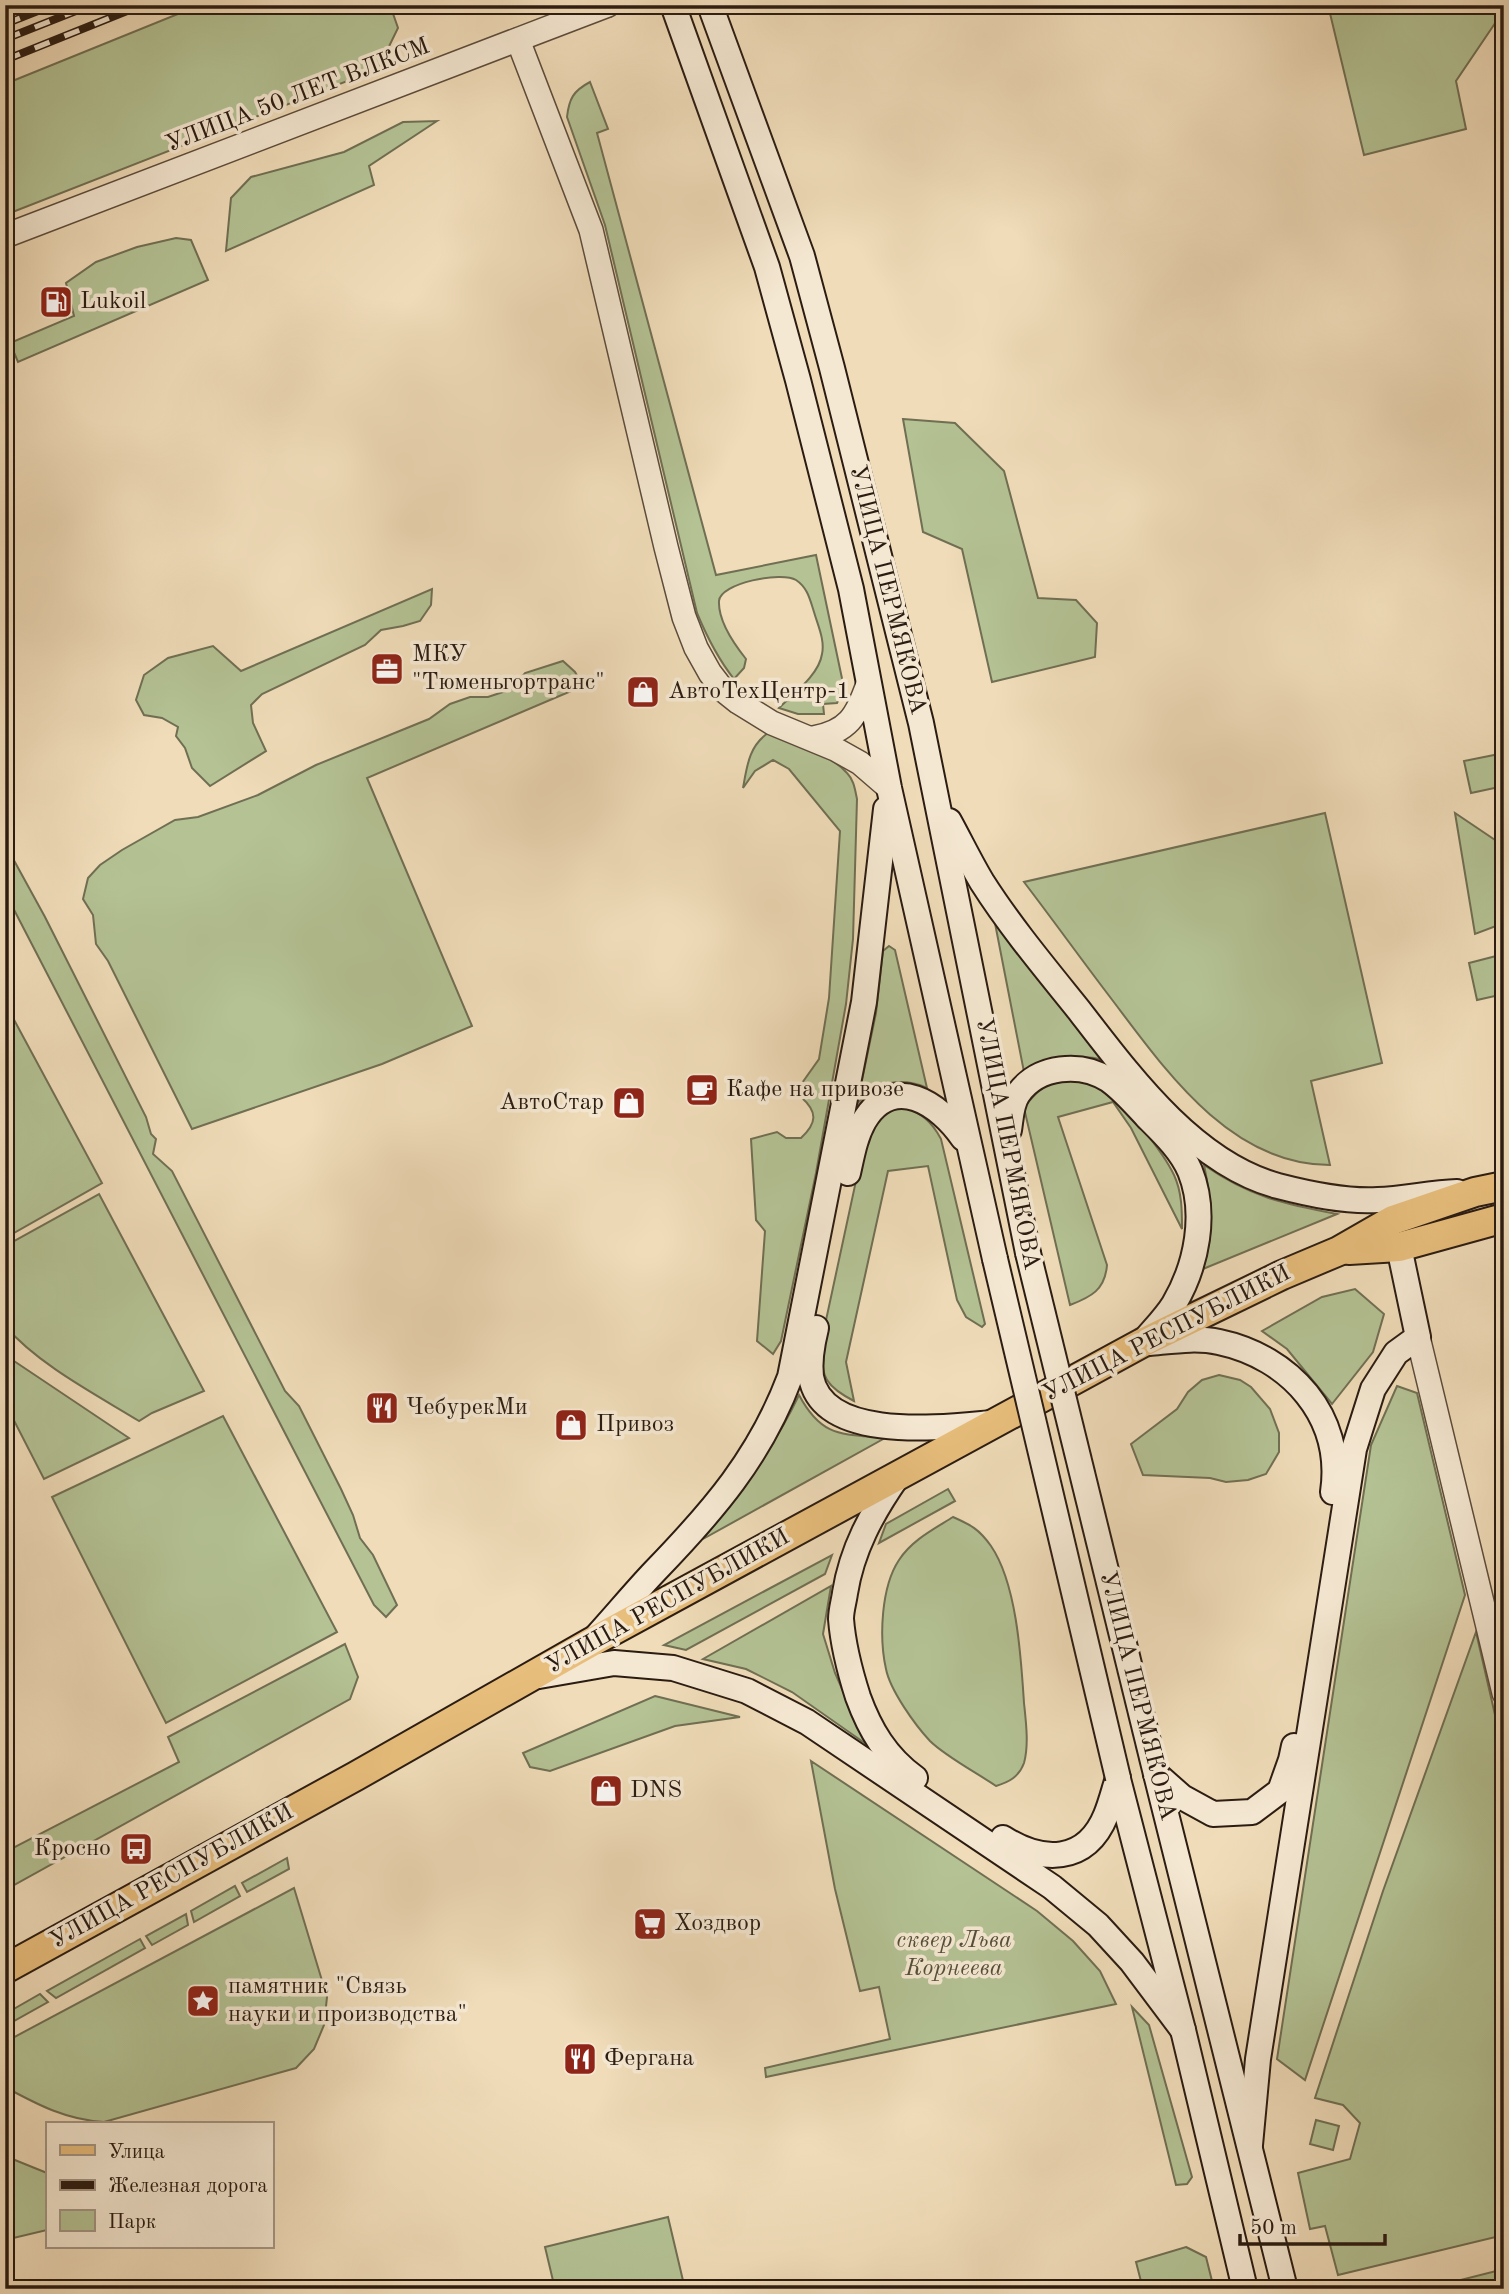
<svg xmlns="http://www.w3.org/2000/svg" width="1509" height="2294" font-family="'Old Standard TT',serif">
<rect width="100%" height="100%" fill="#f0dcb9"/>
<filter id="stains"><feTurbulence type="fractalNoise" baseFrequency=".00286" numOctaves="4"/><feColorMatrix values="0 0 0 0 .2 0 0 0 0 .09 0 0 0 0 .02 0 0 0 .5 -.17"/></filter>
<radialGradient id="worn" r=".72"><stop offset=".6" stop-color="#630" stop-opacity="0"/><stop offset="1" stop-color="#630" stop-opacity=".3"/></radialGradient>
<!-- green -->
<g fill="#b4c294" stroke="#706f53" stroke-width="2">
<polygon points="200,5 390,5 398,28 378,69 5,215 5,84"/>
<polygon points="1328,5 1504,5 1504,10 1456,81 1466,129 1364,155"/>
<path d="M 590,82 L 608,129 L 597,133 L 716,575 L 816,555 L 844,688 L 837,703 L 823,704 L 824,714 L 798,714 L 779,708 C 793,694 819,675 822,654 C 825,640 818,626 814,612 C 810,600 808,588 796,580 C 782,571 720,583 719,601 C 718,621 734,644 746,659 L 744,668 L 734,679 C 718,659 707,637 697,613 L 605,225 L 567,117 C 569,99 573,91 590,82 Z"/>
<polygon points="437,121 369,166 374,185 226,251 231,198 251,177 344,152 403,122"/>
<polygon points="176,238 191,240 208,280 18,362 10,343 74,316 66,283 96,262 137,247"/>
<polygon points="903,419 955,423 1004,471 1038,598 1076,600 1097,623 1095,657 992,682 962,549 923,532"/>
<polygon points="432,589 431,605 420,621 403,626 381,630 365,645 262,694 251,705 253,723 266,751 210,786 192,768 185,748 176,736 178,727 162,718 144,715 136,700 144,675 168,658 213,646 241,671"/>
<polygon points="563,661 575,672 583,686 367,778 472,1026 382,1064 192,1129 108,961 96,944 93,915 83,899 88,878 100,865 122,850 175,820 198,817 258,795 316,765 429,719 450,704 470,697 488,697 512,689 525,673"/>
<path d="M 768,733 C 793,741 829,753 847,773 C 854,780 855,790 857,799 L 853,939 L 846,1004 L 816,1173 L 781,1341 L 773,1354 L 757,1341 L 765,1231 L 756,1220 L 751,1139 L 777,1132 L 786,1138 L 801,1138 C 817,1123 818,1112 801,1097 L 802,1083 L 819,1059 L 829,998 L 840,831 L 789,769 L 773,760 L 755,771 L 743,788 C 747,766 749,746 768,733 Z"/>
<polygon points="1504,753 1504,786 1471,793 1464,761"/>
<path d="M 1325,813 L 1382,1063 L 1311,1081 L 1330,1165 C 1229,1165 1164,1068 1110,997 C 1081,959 1053,920 1024,882 Z"/>
<polygon points="1455,813 1504,846 1504,923 1475,934"/>
<polygon points="5,844 45,917 146,1117 151,1134 156,1139 153,1154 172,1171 285,1391 299,1406 341,1489 353,1515 360,1538 373,1555 397,1605 386,1617 374,1605 10,902 5,892"/>
<path d="M 993,913 L 1104,1060 C 1074,1052 1052,1061 1024,1072 Z"/>
<path d="M 889,946 L 895,950 L 927,1088 C 902,1077 875,1081 857,1104 L 876,1013 L 883,951 Z"/>
<polygon points="1500,955 1504,970 1504,994 1477,1000 1469,963"/>
<polygon points="5,1003 102,1183 5,1238"/>
<path d="M 1081,1079 C 1089,1083 1098,1087 1105,1092 C 1127,1106 1163,1152 1174,1175 C 1182,1192 1182,1211 1182,1229 L 1131,1128 L 1113,1102 L 1058,1117 L 1107,1265 C 1105,1290 1091,1297 1070,1305 L 1024,1108 C 1041,1084 1052,1080 1081,1079 Z"/>
<path d="M 902,1107 C 921,1112 932,1122 941,1139 L 985,1324 L 982,1327 L 966,1317 L 957,1300 L 928,1166 L 888,1171 L 846,1362 L 854,1401 C 827,1387 822,1379 820,1348 L 865,1139 L 879,1113 Z"/>
<path d="M 1204,1165 C 1250,1197 1284,1204 1337,1214 L 1203,1269 C 1215,1231 1212,1204 1204,1165 Z"/>
<path d="M 99,1194 L 204,1391 L 152,1413 L 139,1421 C 95,1394 39,1365 5,1326 L 5,1246 Z"/>
<polygon points="1355,1289 1384,1314 1373,1352 1332,1404 1287,1349 1262,1331 1322,1297"/>
<polygon points="5,1355 129,1438 44,1479 5,1403"/>
<polygon points="1219,1375 1240,1380 1251,1387 1270,1409 1279,1433 1279,1452 1266,1474 1248,1480 1226,1482 1210,1478 1143,1475 1131,1444 1177,1409 1188,1392 1202,1380"/>
<polygon points="1397,1386 1417,1393 1465,1595 1305,2080 1277,2059 1371,1445"/>
<path d="M 799,1395 C 822,1438 842,1434 885,1438 L 703,1539 C 739,1493 774,1448 799,1395 Z"/>
<polygon points="223,1416 337,1632 166,1723 52,1497"/>
<polygon points="948,1489 955,1501 879,1543 886,1524"/>
<path d="M 953,1517 C 971,1525 979,1529 991,1546 C 1017,1584 1021,1658 1024,1703 C 1026,1722 1029,1745 1024,1763 C 1019,1777 1009,1782 996,1786 C 977,1773 945,1756 930,1741 C 915,1725 890,1690 886,1669 C 879,1638 881,1587 899,1560 C 912,1540 934,1529 953,1517 Z"/>
<polygon points="832,1555 825,1574 686,1650 664,1645"/>
<polygon points="831,1586 823,1634 835,1673 866,1744 792,1692 746,1669 703,1659"/>
<polygon points="1476,1632 1504,1754 1504,2235 1338,2275 1325,2226 1310,2229 1298,2173 1350,2159 1360,2123 1343,2105 1315,2098 1383,1891"/>
<polygon points="345,1644 358,1677 350,1699 5,1890 5,1852 179,1762 168,1737"/>
<polygon points="655,1696 740,1717 675,1726 550,1771 530,1767 523,1753"/>
<polygon points="811,1761 1037,1911 1073,1941 1100,1971 1116,2004 766,2077 765,2068 890,2039 879,1987 860,1991 835,1889"/>
<polygon points="287,1858 289,1869 247,1892 242,1883"/>
<polygon points="235,1886 240,1896 194,1922 191,1911"/>
<path d="M 294,1888 L 327,1997 L 324,2025 L 314,2049 L 296,2068 L 104,2122 C 67,2120 38,2105 5,2087 L 5,2042 Z"/>
<polygon points="186,1914 188,1925 152,1945 146,1936"/>
<polygon points="140,1939 145,1948 56,1998 47,1991"/>
<polygon points="40,1994 48,2002 5,2026 5,2014"/>
<polygon points="1132,2007 1149,2025 1192,2177 1187,2184 1176,2185"/>
<polygon points="1316,2120 1339,2126 1333,2150 1310,2144"/>
<polygon points="5,2156 47,2173 47,2230 5,2240"/>
<polygon points="668,2217 685,2289 555,2289 545,2247"/>
<polygon points="1186,2247 1206,2257 1212,2281 1208,2289 1143,2289 1136,2262"/>
<polygon points="1504,2269 1504,2289 1425,2289"/>
</g>
<g fill="none" stroke-linecap="round" stroke-linejoin="round">
<defs>
<g id="tertiary">
<polyline points="518,40 591,230 666,547 684,617 696,648 710,673 723,690 738,702 772,723 835,749 860,763 889,788"/>
<polyline points="5,236 608,5"/>
<path d="M 813,738 C 848,732 857,716 868,684"/>
<polyline points="1418,1337 1504,1693"/>
</g>
<g id="secondary">
<polyline points="673,5 767,267 798,380 851,589 889,788 995,1259"/>
<polyline points="710,5 802,256 832,368 921,723 1028,1253"/>
<path d="M 949,821 C 960,841 970,862 982,882 C 1010,926 1045,968 1078,1009 C 1129,1075 1193,1163 1278,1186 C 1309,1194 1345,1202 1378,1200 C 1404,1199 1430,1193 1457,1192"/>
<path d="M 1009,1130 C 1011,1118 1011,1104 1018,1094 C 1038,1065 1081,1062 1109,1080 C 1123,1090 1135,1104 1147,1117 C 1163,1133 1181,1150 1190,1171 C 1207,1213 1197,1265 1174,1304 C 1166,1317 1154,1329 1144,1341"/>
<path d="M 848,1173 C 852,1155 855,1137 864,1121 C 893,1072 940,1104 963,1138"/>
<path d="M 816,1328 C 812,1344 809,1360 811,1377 C 823,1443 945,1427 992,1423"/>
<path d="M 1149,1343 C 1172,1341 1196,1337 1219,1342 C 1290,1357 1344,1416 1333,1492"/>
<path d="M 897,1477 C 872,1513 852,1549 845,1593 C 844,1601 841,1610 841,1619 C 843,1645 850,1672 858,1697 C 870,1730 886,1757 915,1778"/>
<path d="M 597,1636 C 617,1614 635,1592 655,1571 C 713,1511 760,1457 790,1377 L 864,1002 L 886,809"/>
<polyline points="539,1676 614,1663 673,1668 747,1691 807,1722 1052,1887 1098,1925 1132,1962 1183,2030"/>
<polyline points="1156,1774 1182,1797 1213,1814 1252,1812 1280,1791 1291,1760 1294,1746"/>
<polyline points="1156,1774 1285,2289"/>
<polyline points="1118,1779 1183,2030 1245,2289"/>
<path d="M 1003,1838 C 1042,1863 1086,1864 1106,1815 C 1111,1803 1114,1790 1118,1778"/>
<polyline points="1250,2145 1258,2059 1354,1449 1373,1389 1396,1353 1418,1337 1399,1247"/>
</g>
<g id="primary">
<polyline points="1349,1250 1399,1247 1504,1218"/>
<polyline points="5,1969 356,1776 590,1643 1142,1343 1282,1275 1339,1251 1393,1220 1475,1192 1504,1186"/>
</g>
</defs>
<!-- tertiary casing -->
<use href="#tertiary" stroke="#5c4c3c" stroke-width="26"/>
<!-- secondary casing -->
<use href="#secondary" stroke="#2b1c12" stroke-width="28"/>
<!-- primary casing -->
<use href="#primary" stroke="#2b1c12" stroke-width="32"/>
<!-- tertiary -->
<use href="#tertiary" stroke="#f5e8d2" stroke-width="23"/>
<!-- secondary -->
<use href="#secondary" stroke="#f5e8d2" stroke-width="24"/>
<!-- primary -->
<use href="#primary" stroke="#e8be7c" stroke-width="28"/>
<defs>
<g id="rail">
<polyline points="5,24 53,5"/>
<polyline points="5,39 91,5"/>
<polyline points="5,60 142,5"/>
</g>
</defs>
<!-- rail casing -->
<use href="#rail" stroke="#2b1c12" stroke-width="8"/>
<!-- rail -->
<use href="#rail" stroke="#f5e8d2" stroke-width="5" stroke-dasharray="16" stroke-linecap="butt"/>
<defs>
<g id="secondary-bridge">
<polyline points="1028,1253 1156,1774"/>
<polyline points="995,1259 1118,1778"/>
</g>
</defs>
<!-- secondary-bridge casing -->
<use href="#secondary-bridge" stroke="#2b1c12" stroke-width="28" stroke-linecap="butt"/>
<!-- secondary-bridge -->
<use href="#secondary-bridge" stroke="#f5e8d2" stroke-width="24"/>
</g>
<!-- icons -->
<defs>
<symbol id="fuel-square" viewBox="-11 -11 22 22"><rect x="-9" y="-9" width="18" height="18" rx="4" fill="#8f2418" stroke="#f5e8d2"/><path d="M-5.5-6h7V0h2V4h1.3V-2.5L3-4.5l.8-.8L6-3V5H2.5V1h-1V6h-7ZM-4.2-4.7v3.2H.2V-4.7Z" fill="#fff"/></symbol>
<symbol id="office-square" viewBox="-11 -11 22 22"><rect x="-9" y="-9" width="18" height="18" rx="4" fill="#8f2418" stroke="#f5e8d2"/><path d="M-6-3h4V-5.5h4V-3h4V5H-6ZM-1-4.5V-3h2v-1.5ZM-6 0V1H6V0Z" fill="#fff"/></symbol>
<symbol id="shop-square" viewBox="-11 -11 22 22"><rect x="-9" y="-9" width="18" height="18" rx="4" fill="#8f2418" stroke="#f5e8d2"/><path d="M-5-2.5h2.3a2.7 3.5 0 0 1 5.4 0H5L5.5 6h-11ZM-1.5-2.5h3a1.5 2.3 0 0 0-3 0Z" fill="#fff"/></symbol>
<symbol id="cafe-square" viewBox="-11 -11 22 22"><rect x="-9" y="-9" width="18" height="18" rx="4" fill="#8f2418" stroke="#f5e8d2"/><path d="M-5.5-4.5H6V0H3Q3 3.5 0 3.5H-2.5Q-5.5 3.5-5.5 0ZM3-3.2v2h1.7v-2ZM-6 4.5H4V6H-6Z" fill="#fff"/></symbol>
<symbol id="restaurant-square" viewBox="-11 -11 22 22"><rect x="-9" y="-9" width="18" height="18" rx="4" fill="#8f2418" stroke="#f5e8d2"/><path d="M-5-6h1v4h1v-4h1v4h1v-4h1v5L-1.5 .5V6h-2V.5L-5-1ZM5-6V6H3V1.5H1.5Q1.5-4 5-6Z" fill="#fff"/></symbol>
<symbol id="bus-square" viewBox="-11 -11 22 22"><rect x="-9" y="-9" width="18" height="18" rx="4" fill="#8f2418" stroke="#f5e8d2"/><path d="M-5-6H5V4H4V6H2V4H-2V6H-4V4H-5ZM-3.5-4V0h7V-4ZM-3.5 1.2v1.5H-2V1.2ZM2 1.2v1.5H3.5V1.2Z" fill="#fff"/></symbol>
<symbol id="supermarket-square" viewBox="-11 -11 22 22"><rect x="-9" y="-9" width="18" height="18" rx="4" fill="#8f2418" stroke="#f5e8d2"/><path d="M-6-5.5h2.5l.6 2H6L4.5 2H-2.5L-4.4-4H-6ZM-1.5 3.2a1.3 1.3 0 1 0 .1 0ZM3 3.2a1.3 1.3 0 1 0 .1 0Z" fill="#fff"/></symbol>
<symbol id="sight-square" viewBox="-11 -11 22 22"><rect x="-9" y="-9" width="18" height="18" rx="4" fill="#8f2418" stroke="#f5e8d2"/><path d="M0-6L1.8-2.2L6-1.7L2.9 1.2L3.7 5.4L0 3.3L-3.7 5.4L-2.9 1.2L-6-1.7L-1.8-2.2Z" fill="#fff"/></symbol>
</defs>
<g fill-rule="evenodd">
<use href="#fuel-square" x="37" y="283" width="38" height="38"/>
<use href="#office-square" x="368" y="650" width="38" height="38"/>
<use href="#shop-square" x="624" y="673" width="38" height="38"/>
<use href="#cafe-square" x="683" y="1071" width="38" height="38"/>
<use href="#shop-square" x="610" y="1084" width="38" height="38"/>
<use href="#restaurant-square" x="363" y="1389" width="38" height="38"/>
<use href="#shop-square" x="552" y="1406" width="38" height="38"/>
<use href="#shop-square" x="587" y="1772" width="38" height="38"/>
<use href="#bus-square" x="117" y="1830" width="38" height="38"/>
<use href="#supermarket-square" x="631" y="1905" width="38" height="38"/>
<use href="#sight-square" x="184" y="1982" width="38" height="38"/>
<use href="#restaurant-square" x="561" y="2040" width="38" height="38"/>
</g>
<g text-anchor="middle" dominant-baseline="central" stroke-width="7" stroke-linejoin="round" paint-order="stroke">
<!-- street labels -->
<g font-size="24" fill="#2b1c12" stroke="#f5e8d2">
<text transform="translate(298 96) rotate(-21)">УЛИЦА 50 ЛЕТ ВЛКСМ</text>
<text transform="translate(887 590) rotate(76)">УЛИЦА ПЕРМЯКОВА</text>
<text transform="translate(1007 1144) rotate(79)">УЛИЦА ПЕРМЯКОВА</text>
<text transform="translate(1167 1334) rotate(-27)">УЛИЦА РЕСПУБЛИКИ</text>
<text transform="translate(668 1602) rotate(-29)">УЛИЦА РЕСПУБЛИКИ</text>
<text transform="translate(1137 1696) rotate(76)">УЛИЦА ПЕРМЯКОВА</text>
<text transform="translate(172 1877) rotate(-29)">УЛИЦА РЕСПУБЛИКИ</text>
</g>
<!-- poi labels -->
<g font-size="24" fill="#2b1c12" stroke="#f5e8d2" text-anchor="start">
<text x="80" y="302">Lukoil</text>
<text x="412" y="655">МКУ<tspan x="412" dy="28">"Тюменьгортранс"</tspan></text>
<text x="668" y="692">АвтоТехЦентр-1</text>
<text x="726" y="1090">Кафе на привозе</text>
<text x="604" y="1103" text-anchor="end">АвтоСтар</text>
<text x="406" y="1408">ЧебурекМи</text>
<text x="596" y="1425">Привоз</text>
<text x="630" y="1791">DNS</text>
<text x="111" y="1849" text-anchor="end">Кросно</text>
<text x="674" y="1924">Хоздвор</text>
<text x="228" y="1987">памятник "Связь<tspan x="228" dy="28">науки и производства"</tspan></text>
<text x="604" y="2059">Фергана</text>
</g>
<!-- park labels -->
<g font-size="24" font-style="italic" fill="#544e39" stroke="#f5e8d2">
<text x="954" y="1941">сквер Льва<tspan x="954" dy="28">Корнеева</tspan></text>
</g>
</g>
<!-- margin -->
<rect width="1509" height="2294" fill="none" stroke="#f0dcb9" stroke-width="28"/>
<rect x="7" y="7" width="1495" height="2280" fill="none" stroke="#2b1c12" stroke-width="3.5"/>
<rect x="14" y="14" width="1481" height="2266" fill="none" stroke="#2b1c12" stroke-width="2"/>
<!-- legend -->
<rect x="46" y="2122" width="228" height="126" fill="#f5e8d2" stroke="#a49685" stroke-width="2"/>
<rect x="60" y="2145" width="35" height="10" fill="#e8be7c" stroke="#a49685" stroke-width="2"/>
<text x="108" y="2158" font-size="21" fill="#2b1c12">Улица</text>
<rect x="60" y="2180" width="35" height="10" fill="#2b1c12" stroke="#a49685" stroke-width="2"/>
<text x="108" y="2192" font-size="21" fill="#2b1c12">Железная дорога</text>
<rect x="60" y="2210" width="35" height="21" fill="#b4c294" stroke="#a49685" stroke-width="2"/>
<text x="108" y="2228" font-size="21" fill="#2b1c12">Парк</text>
<!-- scale -->
<path d="M1240 2234v10h145v-10" fill="none" stroke="#2b1c12" stroke-width="3.5"/>
<text x="1250" y="2234" font-size="21" fill="#2b1c12" stroke="#f5e8d2" stroke-width="5" paint-order="stroke">50 m</text>
<rect width="100%" height="100%" filter="url(#stains)"/>
<rect width="100%" height="100%" fill="url(#worn)"/>
</svg>
